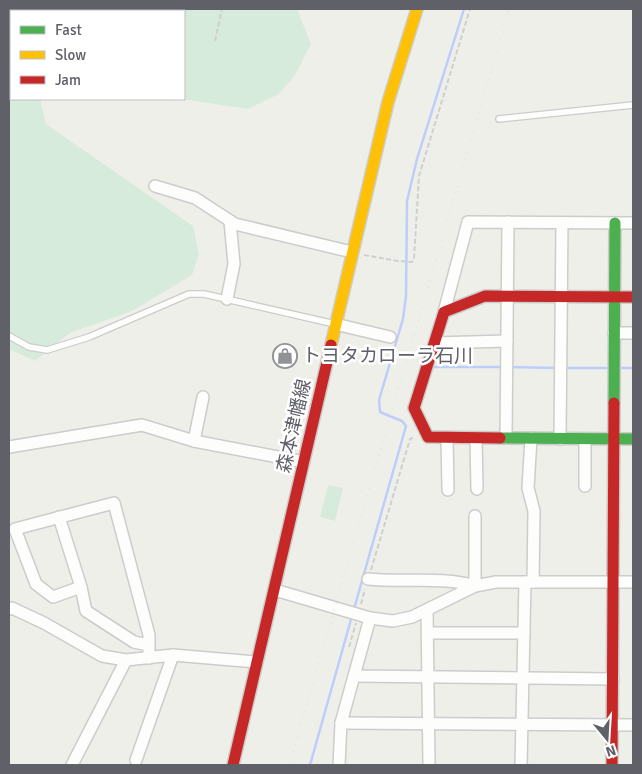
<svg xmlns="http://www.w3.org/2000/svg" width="642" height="774" font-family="Signika,'Noto Sans JP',sans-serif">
<rect width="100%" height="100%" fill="#efefea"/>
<!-- green -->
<g fill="#d7ebdc">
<polygon points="9,9 297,9 311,44 295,75 279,94 248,109 181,99 184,99 184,11 11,11 11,99 40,99 46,124 193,226 199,254 192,275 132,311 70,333 35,361 9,349"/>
<polygon points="328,485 343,488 335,521 320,517"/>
</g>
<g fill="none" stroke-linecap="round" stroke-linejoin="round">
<!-- stream -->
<g stroke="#becdf9" stroke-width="2.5">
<polyline points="432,367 504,367"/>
<polyline points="510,367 557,368"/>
<polyline points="563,368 608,368"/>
<polyline points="621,368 633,368"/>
<polyline points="354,609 406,426 402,421 380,412 379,400 403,319 406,296 407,201 417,159 464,9"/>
<polyline points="310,765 352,616"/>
</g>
<defs>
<g id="lane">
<polyline points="499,119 633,105"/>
<polyline points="9,336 29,347 47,350 89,337 189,294 204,294 335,324"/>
</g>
<g id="street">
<polyline points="155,186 195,198 235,224 352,252"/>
<polyline points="227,299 234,264 230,221"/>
<polyline points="444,312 468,222 633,223"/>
<polyline points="335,324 390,337"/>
<polyline points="614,333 633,333"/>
<polyline points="435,343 507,341"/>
<polyline points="447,438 448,490"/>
<polyline points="476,438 477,489"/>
<polyline points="506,438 508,222"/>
<polyline points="531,438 528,488 534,511 533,582"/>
<polyline points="560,439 562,223"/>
<polyline points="194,441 203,397"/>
<polyline points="9,447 142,425 194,441 304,462"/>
<polyline points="585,486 585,439"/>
<polyline points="59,517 81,587"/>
<path d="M 368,579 C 404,583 441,576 475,586 L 475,516"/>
<polyline points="275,590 370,618 393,621 412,617 475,586 496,582 633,582"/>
<polyline points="9,609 12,608 44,623 102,656 126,660 173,655 257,662"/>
<polyline points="427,610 429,765"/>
<polyline points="428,633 524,633"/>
<polyline points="148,645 134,642 86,611 81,587 53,597 36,584 15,529 114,503 149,635 149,658"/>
<polyline points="354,676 613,679"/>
<polyline points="341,723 633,725"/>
<polyline points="136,760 173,655"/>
<polyline points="72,765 126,660"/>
<polyline points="339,765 341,723 370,618"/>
<polyline points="521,765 525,582"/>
</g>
<g id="fast">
<polyline points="614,403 615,223"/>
<polyline points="500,438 633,439"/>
</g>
<polyline id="slow" points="331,345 388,102 417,9"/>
<g id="jam">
<polyline points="500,438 428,437 414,408 444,312 485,296 633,297"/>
<polyline points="233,765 331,345"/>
<polyline points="612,765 614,403"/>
</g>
</defs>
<!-- lane casing -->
<use href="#lane" stroke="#ccc" stroke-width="8"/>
<!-- street casing -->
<use href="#street" stroke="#ccc" stroke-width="14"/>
<!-- fast casing -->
<use href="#fast" stroke="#cccccb" stroke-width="14"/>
<!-- slow casing -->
<use href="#slow" stroke="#cccccb" stroke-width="14"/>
<!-- jam casing -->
<use href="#jam" stroke="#cccccb" stroke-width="14"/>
<!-- path -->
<g stroke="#cdd0cf" stroke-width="2" stroke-dasharray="5 2.5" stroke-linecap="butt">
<polyline points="215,41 222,9"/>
<polyline points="364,255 398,261 412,262 414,259 419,176 470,9"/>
<polyline points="371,570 410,439 415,437"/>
<polyline points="361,604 365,589"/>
<polyline points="349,647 356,623"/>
</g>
<!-- lane -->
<use href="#lane" stroke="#fdfdfc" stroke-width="5.5"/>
<!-- street -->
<use href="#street" stroke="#fdfdfc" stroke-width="11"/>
<!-- fast -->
<use href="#fast" stroke="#4caf50" stroke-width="11"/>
<!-- slow -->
<use href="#slow" stroke="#ffc107" stroke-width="11"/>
<!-- jam -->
<use href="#jam" stroke="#c62828" stroke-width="11"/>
<!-- rail -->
<polyline stroke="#e5e5e4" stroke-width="2.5" stroke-dasharray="1 6" stroke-linecap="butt" points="289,765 509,9"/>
</g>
<!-- icons -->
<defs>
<symbol id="shop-ring" viewBox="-11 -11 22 22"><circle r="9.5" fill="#fff" stroke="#919296" stroke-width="1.5"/><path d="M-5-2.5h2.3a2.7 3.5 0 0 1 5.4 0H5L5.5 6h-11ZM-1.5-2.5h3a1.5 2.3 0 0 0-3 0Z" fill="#919296"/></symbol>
</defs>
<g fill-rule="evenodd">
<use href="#shop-ring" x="271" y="342" width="28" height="28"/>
</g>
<g text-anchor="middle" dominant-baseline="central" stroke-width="5" stroke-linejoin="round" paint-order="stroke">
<!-- poi labels -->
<g font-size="19" fill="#5f6068" stroke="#fff" text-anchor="start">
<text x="302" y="356">トヨタカローラ石川</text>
</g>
<!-- street labels -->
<g font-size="19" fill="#5f6068" stroke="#fff">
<text transform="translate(294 426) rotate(-77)">森本津幡線</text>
</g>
</g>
<!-- border -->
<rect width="642" height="774" fill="none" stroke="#5f6068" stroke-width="20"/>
<!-- legend -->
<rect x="10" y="10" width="175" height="90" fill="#ffffff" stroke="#bfbfc3"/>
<rect x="20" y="26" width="25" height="8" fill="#4caf50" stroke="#bfbfc3"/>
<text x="55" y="35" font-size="15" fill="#5f6068">Fast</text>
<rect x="20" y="51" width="25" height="8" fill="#ffc107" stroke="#bfbfc3"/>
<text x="55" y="60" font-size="15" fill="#5f6068">Slow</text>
<rect x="20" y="76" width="25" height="8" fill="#c62828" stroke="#bfbfc3"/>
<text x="55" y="85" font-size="15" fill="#5f6068">Jam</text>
<!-- north arrow -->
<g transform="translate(607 739) rotate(162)" stroke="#ffffff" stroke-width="4" paint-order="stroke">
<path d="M0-4L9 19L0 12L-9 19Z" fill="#5f6068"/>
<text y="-8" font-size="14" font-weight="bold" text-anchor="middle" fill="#5f6068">N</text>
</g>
</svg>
